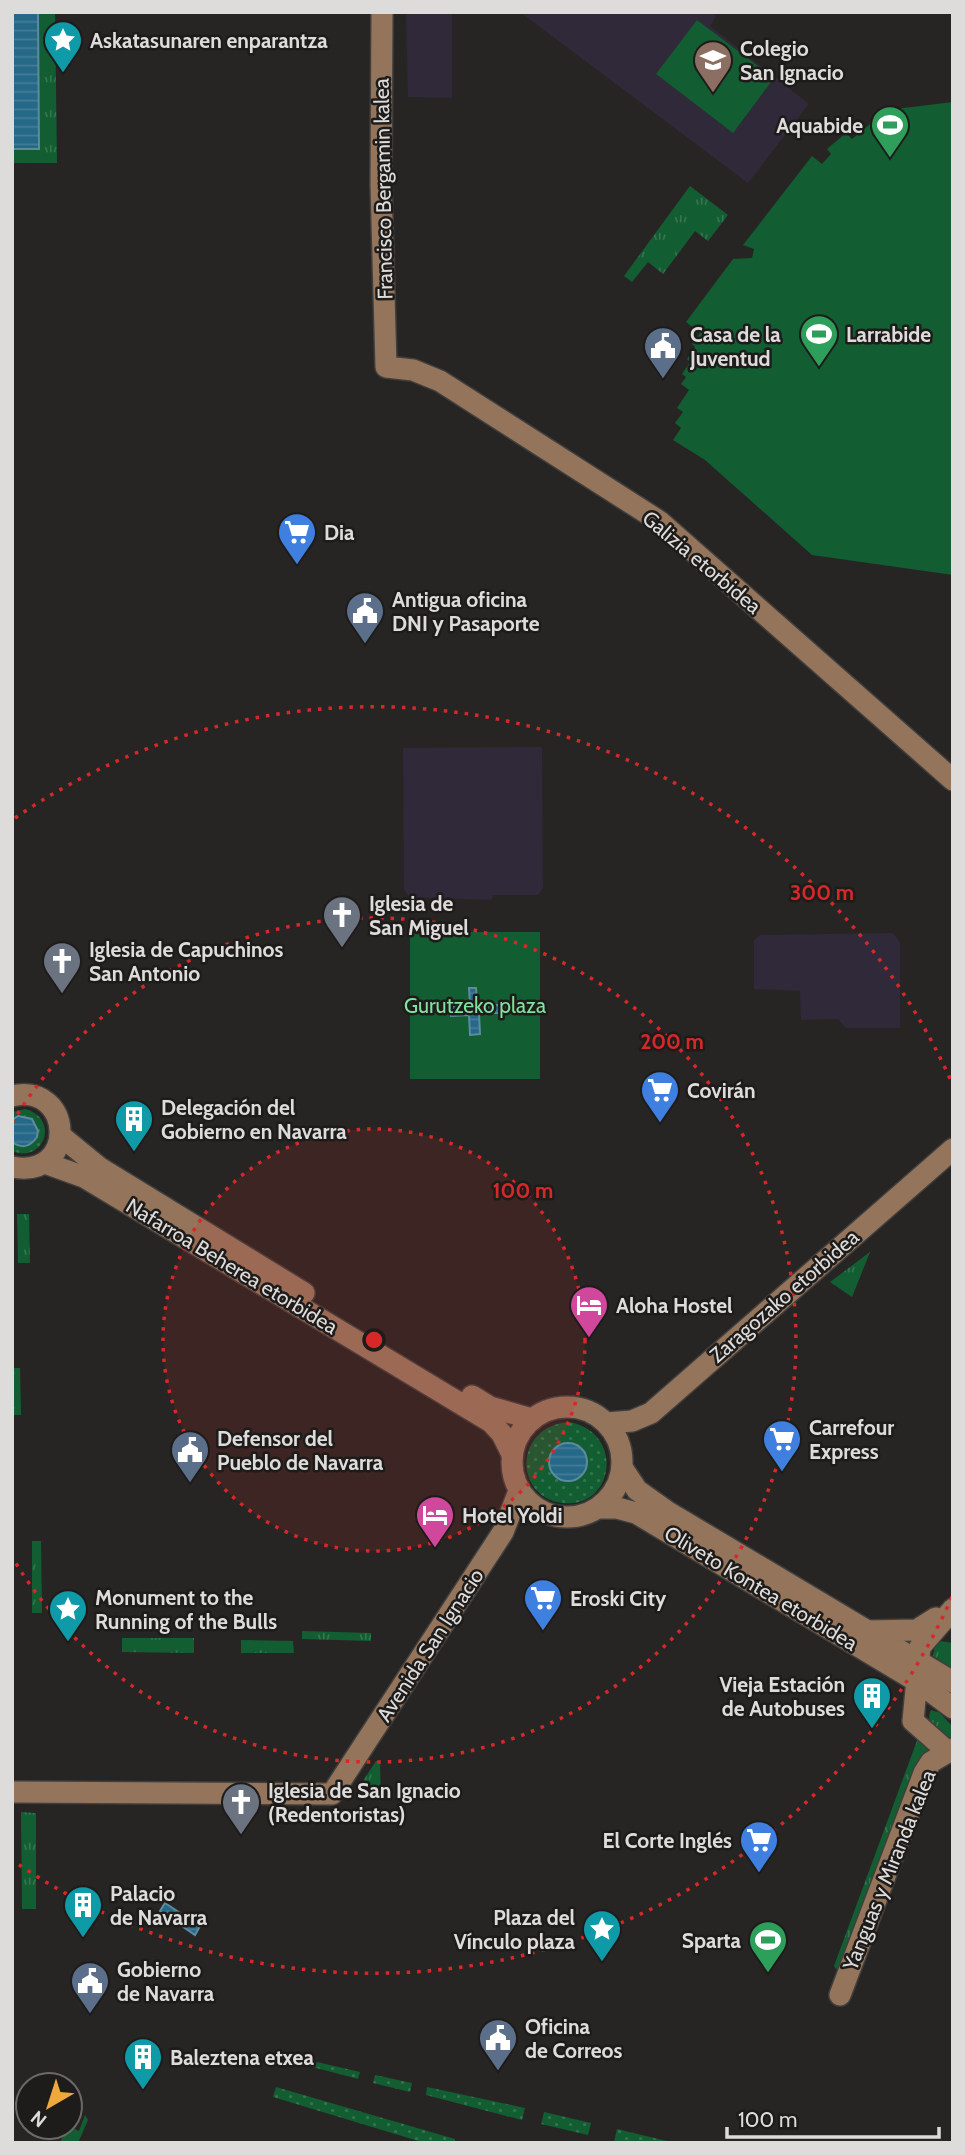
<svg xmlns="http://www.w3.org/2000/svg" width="965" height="2155" font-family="Cabin,sans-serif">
<defs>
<pattern id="grass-tufts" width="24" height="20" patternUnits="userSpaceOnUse" patternTransform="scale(1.75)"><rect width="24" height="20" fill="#125d32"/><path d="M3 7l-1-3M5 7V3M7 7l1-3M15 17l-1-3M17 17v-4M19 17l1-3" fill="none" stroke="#34744f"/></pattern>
<pattern id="garden-dots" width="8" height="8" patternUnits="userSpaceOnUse" patternTransform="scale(1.75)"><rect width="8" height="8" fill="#125d32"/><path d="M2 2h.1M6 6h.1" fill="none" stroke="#34744f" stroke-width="1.8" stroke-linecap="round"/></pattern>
<pattern id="water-rules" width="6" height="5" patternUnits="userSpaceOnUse" patternTransform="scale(1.75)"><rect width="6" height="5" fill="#256887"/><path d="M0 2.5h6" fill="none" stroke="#447d97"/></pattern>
</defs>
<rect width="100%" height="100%" fill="#272523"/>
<!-- education -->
<g fill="#302939">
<polygon points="406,12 452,12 452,98 408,97"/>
<polygon points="520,12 712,12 716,16 710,26 809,104 748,183"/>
<polygon points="542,747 543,888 538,895 493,895 492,900 410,897 404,890 403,748"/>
<polygon points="893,933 900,942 900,1028 846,1028 838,1019 801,1020 800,991 754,989 754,940 760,935"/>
</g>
<!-- grass -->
<g fill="url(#grass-tufts)">
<polygon points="38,12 55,12 57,163 12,163 12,149 39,148"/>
<polygon points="690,186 728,215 708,241 695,231 663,274 648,262 632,282 624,276"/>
<polygon points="17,1214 29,1214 30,1263 18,1263"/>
<polygon points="870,1252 852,1297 830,1282"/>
<polygon points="12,1368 20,1368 21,1415 12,1415"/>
<polygon points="32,1541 41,1541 42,1613 32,1613"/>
<polygon points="302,1631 371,1633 371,1641 302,1639"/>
<polygon points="122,1638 194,1638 194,1653 122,1652"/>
<polygon points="241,1640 293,1641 294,1653 241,1653"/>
<polygon points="940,1641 953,1643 953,1669 933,1656 935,1645"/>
<path d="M 931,1710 L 940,1713 L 953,1727 L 953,1738 L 950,1740 C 939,1732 924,1724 931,1710 Z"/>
<polygon points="918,1738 931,1750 918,1762 910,1777 839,1968 836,1969 834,1966"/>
<polygon points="376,1761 380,1761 381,1801 358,1793 357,1790"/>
<polygon points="21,1812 36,1813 36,1909 22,1909"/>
<polygon points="85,2115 88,2120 78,2143 60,2143 66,2127 70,2127 70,2122 75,2121 72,2128 79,2131"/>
</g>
<!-- park -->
<g fill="#125d32">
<polygon points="697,20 774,78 733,133 656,74"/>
<polygon points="953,102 953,575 812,555 705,460 673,440 681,428 675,423 683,412 677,408 689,390 681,384 686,377 682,374 690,362 687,359 695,347 692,344 700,333 686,322 733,259 752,258 754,249 743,245 812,156 822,164 831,154 827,149 846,133 852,139 887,110"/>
<rect x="410" y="932" width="130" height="147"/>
</g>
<!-- garden -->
<g fill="url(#garden-dots)" fill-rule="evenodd">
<path d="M 25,1109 C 60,1118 45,1164 12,1151 L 12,1142 C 22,1149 30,1147 37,1137 C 36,1122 29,1111 12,1120 L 12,1112 Z"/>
<path d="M 569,1422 C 625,1432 615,1509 563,1503 C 513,1497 514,1426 569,1422 ZM 570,1442 C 582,1446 587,1453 587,1465 L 552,1473 C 544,1457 552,1443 570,1442 Z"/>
<polygon points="287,2055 360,2072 358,2079 286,2060"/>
<polygon points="375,2075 412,2083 410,2092 373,2083"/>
<polygon points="276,2087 455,2139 455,2143 425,2143 273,2097"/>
<polygon points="427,2087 525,2108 522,2120 426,2095"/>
<polygon points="544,2112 591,2123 588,2135 541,2124"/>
<polygon points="617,2129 675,2143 618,2143 614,2142"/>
</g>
<!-- water -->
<g fill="url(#water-rules)" stroke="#5c8ba0" stroke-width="2">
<polygon points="12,12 38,12 39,149 12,149"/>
<polygon points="469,988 476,988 477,1006 499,1005 500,1013 479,1013 480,1034 470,1035 469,1015 451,1016 451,1006 470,1005"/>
<path d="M 18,1116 L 32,1119 L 38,1131 L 37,1137 C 30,1147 22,1149 12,1142 L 12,1120 Z"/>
<circle cx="568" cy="1462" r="19"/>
<polygon points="165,1903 200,1926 195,1935 160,1911"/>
</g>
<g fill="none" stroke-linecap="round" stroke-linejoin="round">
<defs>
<g id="secondary">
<polyline points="382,12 381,184 386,367 413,370 440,381 659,521 953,780"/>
<path d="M 12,1096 C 74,1082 78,1180 12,1167"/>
<polyline points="61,1136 100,1168 304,1293"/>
<polyline points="45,1163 84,1177 491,1422 502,1434 512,1454"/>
<polyline points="472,1396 490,1407 532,1419"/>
<circle cx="567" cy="1462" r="55"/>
<polyline points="607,1423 632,1421 651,1413 953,1149"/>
<polyline points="623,1469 637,1490 668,1512 953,1682"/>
<polyline points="599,1508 617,1508 636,1513 918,1682 953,1708"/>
<polyline points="867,1631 917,1630 936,1618"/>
<polyline points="947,1751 913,1721 920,1647 953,1609"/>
<polyline points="12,1792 332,1794 503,1532 519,1491"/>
<polyline points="840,1995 924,1773 931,1762 953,1749"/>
</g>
</defs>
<!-- secondary casing -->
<use href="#secondary" stroke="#413f3e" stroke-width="24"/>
<!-- secondary -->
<use href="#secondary" stroke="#94745a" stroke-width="21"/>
</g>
<!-- distance rings -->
<circle cx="374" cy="1340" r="211" fill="#d62828" fill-opacity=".12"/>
<g fill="none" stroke="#d62828" stroke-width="3.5" stroke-dasharray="3.5 7">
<circle cx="374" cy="1340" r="211"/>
<path d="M12 1123A422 422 0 1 1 12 1557"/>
<path d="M952 1597A633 633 0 0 1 15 1862M15 818A633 633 0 0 1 952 1083"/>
</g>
<!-- icons -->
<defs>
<symbol id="sight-pin" viewBox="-11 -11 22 30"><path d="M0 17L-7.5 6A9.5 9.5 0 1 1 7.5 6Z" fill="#0f9aa8" stroke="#1e1c1a"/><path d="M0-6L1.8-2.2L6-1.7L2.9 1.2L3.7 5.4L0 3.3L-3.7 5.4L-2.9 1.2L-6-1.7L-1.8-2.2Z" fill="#fff"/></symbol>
<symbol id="school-pin" viewBox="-11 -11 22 30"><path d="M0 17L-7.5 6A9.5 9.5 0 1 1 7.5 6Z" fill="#8d6e63" stroke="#1e1c1a"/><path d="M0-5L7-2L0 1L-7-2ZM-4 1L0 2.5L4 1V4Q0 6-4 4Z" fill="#fff"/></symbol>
<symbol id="stadium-pin" viewBox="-11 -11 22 30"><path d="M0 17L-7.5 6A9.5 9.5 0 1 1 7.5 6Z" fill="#2e9e5b" stroke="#1e1c1a"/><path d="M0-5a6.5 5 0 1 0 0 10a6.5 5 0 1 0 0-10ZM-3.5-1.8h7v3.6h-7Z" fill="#fff"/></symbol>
<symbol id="civic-pin" viewBox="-11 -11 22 30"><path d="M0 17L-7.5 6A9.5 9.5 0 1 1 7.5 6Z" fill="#5c6f8a" stroke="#1e1c1a"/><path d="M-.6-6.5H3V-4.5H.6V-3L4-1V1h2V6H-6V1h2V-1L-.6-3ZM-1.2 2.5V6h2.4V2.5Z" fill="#fff"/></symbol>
<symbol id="supermarket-pin" viewBox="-11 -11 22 30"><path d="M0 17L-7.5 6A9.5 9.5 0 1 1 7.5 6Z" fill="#3f7fe0" stroke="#1e1c1a"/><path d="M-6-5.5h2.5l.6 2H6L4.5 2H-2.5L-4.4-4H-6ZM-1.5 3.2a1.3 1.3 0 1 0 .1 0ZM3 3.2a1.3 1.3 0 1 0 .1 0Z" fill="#fff"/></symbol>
<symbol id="church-pin" viewBox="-11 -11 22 30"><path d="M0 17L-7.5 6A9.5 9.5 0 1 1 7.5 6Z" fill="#6b7280" stroke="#1e1c1a"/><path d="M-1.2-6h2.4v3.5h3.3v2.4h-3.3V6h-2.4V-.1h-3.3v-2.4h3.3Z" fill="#fff"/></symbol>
<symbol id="building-pin" viewBox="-11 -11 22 30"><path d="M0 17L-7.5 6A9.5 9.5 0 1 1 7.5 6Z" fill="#0f9aa8" stroke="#1e1c1a"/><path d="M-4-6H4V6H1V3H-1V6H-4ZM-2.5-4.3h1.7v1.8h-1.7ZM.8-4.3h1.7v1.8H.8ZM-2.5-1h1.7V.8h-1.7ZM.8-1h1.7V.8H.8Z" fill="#fff"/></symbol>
<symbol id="hotel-pin" viewBox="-11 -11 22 30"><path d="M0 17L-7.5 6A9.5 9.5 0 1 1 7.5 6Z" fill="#d1479c" stroke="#1e1c1a"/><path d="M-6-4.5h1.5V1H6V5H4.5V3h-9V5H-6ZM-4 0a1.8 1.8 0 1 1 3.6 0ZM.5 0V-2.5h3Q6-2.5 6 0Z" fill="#fff"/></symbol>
</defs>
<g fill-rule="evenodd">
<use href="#sight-pin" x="41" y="18" width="44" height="60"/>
<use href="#school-pin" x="691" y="38" width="44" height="60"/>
<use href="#stadium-pin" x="868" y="103" width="44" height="60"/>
<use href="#stadium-pin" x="797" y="312" width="44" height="60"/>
<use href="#civic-pin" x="641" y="324" width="44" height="60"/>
<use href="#supermarket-pin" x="275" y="510" width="44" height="60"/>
<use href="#civic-pin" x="343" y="589" width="44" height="60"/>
<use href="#church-pin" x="320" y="893" width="44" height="60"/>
<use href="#church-pin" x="40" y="939" width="44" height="60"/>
<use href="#supermarket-pin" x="638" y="1068" width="44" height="60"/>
<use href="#building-pin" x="112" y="1097" width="44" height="60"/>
<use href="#hotel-pin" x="567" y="1283" width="44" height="60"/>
<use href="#supermarket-pin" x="760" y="1417" width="44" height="60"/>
<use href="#civic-pin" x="168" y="1428" width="44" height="60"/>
<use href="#hotel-pin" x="413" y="1493" width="44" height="60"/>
<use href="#supermarket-pin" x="521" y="1576" width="44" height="60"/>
<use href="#sight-pin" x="46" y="1587" width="44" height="60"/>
<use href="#building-pin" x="850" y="1674" width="44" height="60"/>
<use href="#church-pin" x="219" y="1780" width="44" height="60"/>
<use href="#supermarket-pin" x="737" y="1818" width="44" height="60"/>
<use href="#building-pin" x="61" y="1883" width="44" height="60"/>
<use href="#sight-pin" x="580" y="1907" width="44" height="60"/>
<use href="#stadium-pin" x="746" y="1918" width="44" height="60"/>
<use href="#civic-pin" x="68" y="1959" width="44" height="60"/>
<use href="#civic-pin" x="476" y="2016" width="44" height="60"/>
<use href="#building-pin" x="121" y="2035" width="44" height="60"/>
</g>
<g text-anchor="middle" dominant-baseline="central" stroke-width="5" stroke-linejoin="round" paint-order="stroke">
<!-- poi labels -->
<g font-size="21" font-weight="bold" fill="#dedcdb" stroke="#1e1c1a" text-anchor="start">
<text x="90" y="40">Askatasunaren enparantza</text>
<text x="740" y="48">Colegio<tspan x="740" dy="24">San Ignacio</tspan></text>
<text x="863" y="125" text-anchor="end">Aquabide</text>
<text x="690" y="334">Casa de la<tspan x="690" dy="24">Juventud</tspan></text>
<text x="846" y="334">Larrabide</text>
<text x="324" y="532">Dia</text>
<text x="392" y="599">Antigua oficina<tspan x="392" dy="24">DNI y Pasaporte</tspan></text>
<text x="369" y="903">Iglesia de<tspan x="369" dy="24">San Miguel</tspan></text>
<text x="89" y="949">Iglesia de Capuchinos<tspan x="89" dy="24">San Antonio</tspan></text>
<text x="687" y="1090">Covirán</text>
<text x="161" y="1107">Delegación del<tspan x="161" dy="24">Gobierno en Navarra</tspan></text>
<text x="616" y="1305">Aloha Hostel</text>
<text x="809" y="1427">Carrefour<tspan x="809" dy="24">Express</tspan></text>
<text x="217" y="1438">Defensor del<tspan x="217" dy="24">Pueblo de Navarra</tspan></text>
<text x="462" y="1515">Hotel Yoldi</text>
<text x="95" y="1597">Monument to the<tspan x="95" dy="24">Running of the Bulls</tspan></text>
<text x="570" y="1598">Eroski City</text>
<text x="845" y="1684" text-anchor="end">Vieja Estación<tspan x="845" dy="24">de Autobuses</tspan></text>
<text x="268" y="1790">Iglesia de San Ignacio<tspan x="268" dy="24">(Redentoristas)</tspan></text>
<text x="732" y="1840" text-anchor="end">El Corte Inglés</text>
<text x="110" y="1893">Palacio<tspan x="110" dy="24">de Navarra</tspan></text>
<text x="575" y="1917" text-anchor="end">Plaza del<tspan x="575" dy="24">Vínculo plaza</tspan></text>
<text x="741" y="1940" text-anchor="end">Sparta</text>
<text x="117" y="1969">Gobierno<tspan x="117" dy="24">de Navarra</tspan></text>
<text x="525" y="2026">Oficina<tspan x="525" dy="24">de Correos</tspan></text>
<text x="170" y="2057">Baleztena etxea</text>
</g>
<!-- street labels -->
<g font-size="21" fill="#dedcdb" stroke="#1e1c1a">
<text transform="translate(383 189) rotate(-91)">Francisco Bergamin kalea</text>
<text transform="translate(702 562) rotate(40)">Galizia etorbidea</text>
<text transform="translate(232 1266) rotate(31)">Nafarroa Beherea etorbidea</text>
<text transform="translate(784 1296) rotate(-41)">Zaragozako etorbidea</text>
<text transform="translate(761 1588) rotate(31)">Oliveto Kontea etorbidea</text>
<text transform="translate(430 1645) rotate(-57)">Avenida San Ignacio</text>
<text transform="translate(889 1870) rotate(-68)">Yanguas y Miranda kalea</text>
</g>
<!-- park labels -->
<g font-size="21" fill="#80e29f" stroke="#1e1c1a">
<text x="475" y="1005">Gurutzeko plaza</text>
</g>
</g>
<circle cx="374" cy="1340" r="10" fill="#d62828" stroke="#1e1c1a" stroke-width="3.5"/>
<g font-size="21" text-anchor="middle" font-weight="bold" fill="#d62828" stroke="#1e1c1a" stroke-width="5" stroke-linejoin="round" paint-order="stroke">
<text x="822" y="900">300 m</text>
<text x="672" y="1049">200 m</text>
<text x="523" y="1198">100 m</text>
</g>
<!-- border -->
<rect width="965" height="2155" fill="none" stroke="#dedcdb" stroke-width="28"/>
<!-- north arrow -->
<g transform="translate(49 2106) rotate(219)"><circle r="33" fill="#1e1c1a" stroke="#6b6967" stroke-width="2"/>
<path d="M0-5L12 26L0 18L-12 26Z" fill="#eea83c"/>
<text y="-10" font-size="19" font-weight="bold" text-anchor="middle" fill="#dedcdb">N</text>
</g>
<!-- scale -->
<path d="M727 2127v10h212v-10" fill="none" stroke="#dedcdb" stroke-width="3.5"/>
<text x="738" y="2127" font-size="21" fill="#dedcdb" stroke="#1e1c1a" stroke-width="5" paint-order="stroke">100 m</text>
</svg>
